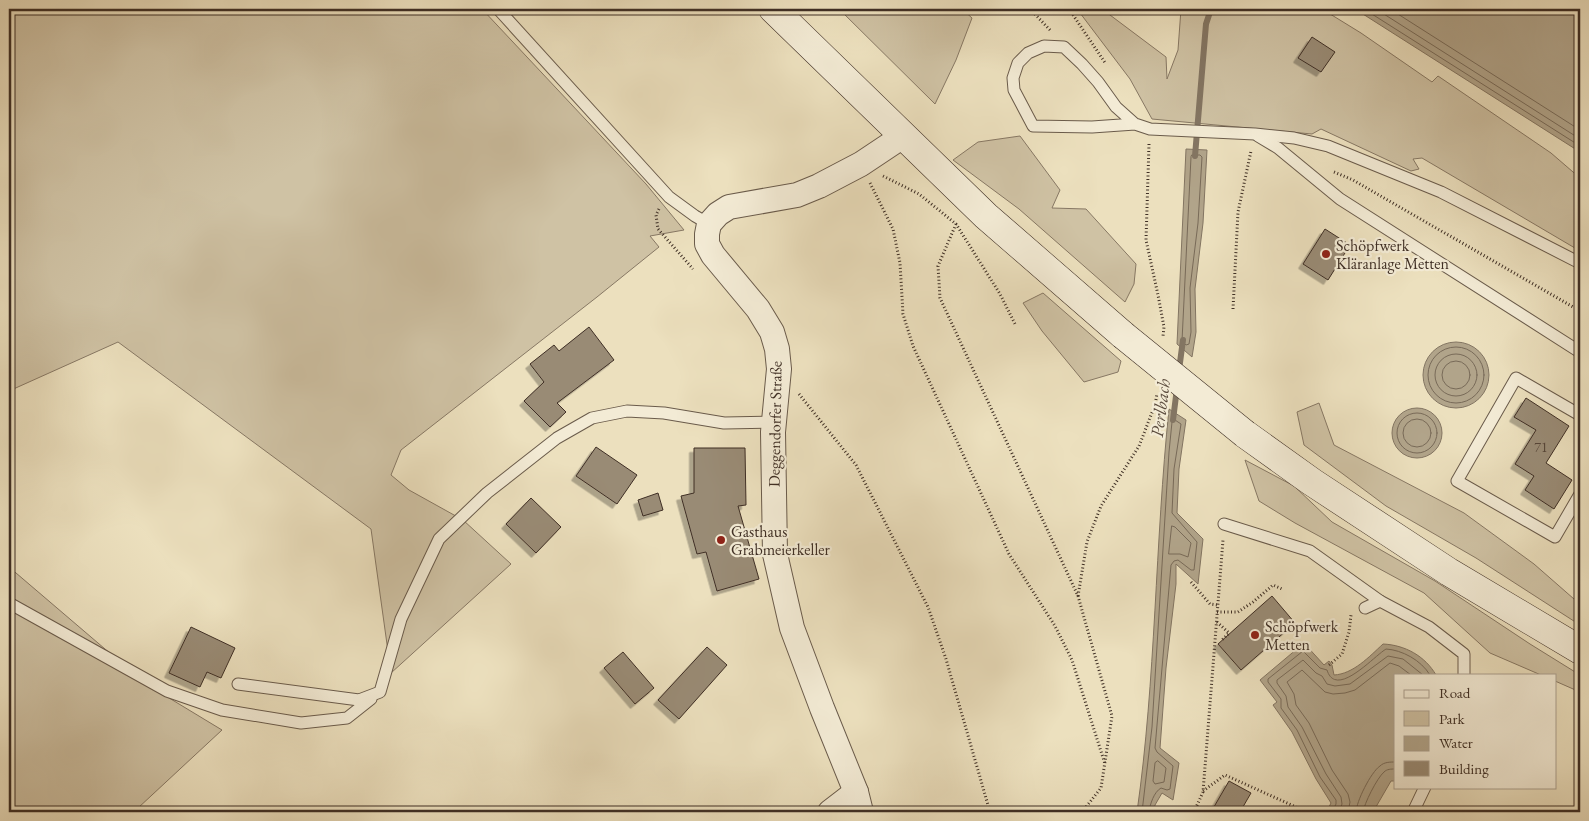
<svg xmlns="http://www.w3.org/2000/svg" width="1589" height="821" font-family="'EB Garamond',serif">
<defs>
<filter id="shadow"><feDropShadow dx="-4.5" dy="4.5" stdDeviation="0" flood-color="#0004"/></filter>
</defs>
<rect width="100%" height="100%" fill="#ece0be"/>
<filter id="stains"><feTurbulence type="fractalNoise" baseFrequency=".004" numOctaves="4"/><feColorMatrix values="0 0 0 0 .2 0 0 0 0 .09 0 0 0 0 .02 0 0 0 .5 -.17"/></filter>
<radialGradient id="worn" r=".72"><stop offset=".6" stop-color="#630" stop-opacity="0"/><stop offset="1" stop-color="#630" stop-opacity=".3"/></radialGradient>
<!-- green -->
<g fill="#cfc2a4" stroke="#877864">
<polygon points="9,9 482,9 646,184 684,230 650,236 659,247 597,297 401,450 391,475 409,490 463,520 511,564 391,673 371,529 118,342 9,391"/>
<polygon points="839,9 962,9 972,18 956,60 935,104"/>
<polygon points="1077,9 1102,9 1166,57 1167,79 1178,50 1181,9 1322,9 1361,33 1432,82 1438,76 1551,153 1580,178 1580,251 1422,158 1413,159 1419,169 1411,171 1321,129 1312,134 1152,119 1130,79"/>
<polygon points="1020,136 1060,190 1052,208 1086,209 1136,264 1134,284 1125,302 1019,209 953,160 978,142"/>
<polygon points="1043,293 1121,361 1118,372 1084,382 1042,331 1023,303"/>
<polygon points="1319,403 1334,445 1464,513 1534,564 1574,599 1580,599 1580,625 1476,558 1386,506 1304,445 1297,412"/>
<polygon points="1245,460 1294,486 1332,522 1435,581 1530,644 1580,675 1580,692 1555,681 1555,675 1541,675 1490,653 1424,593 1295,523 1259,501"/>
<polygon points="9,567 146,684 222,730 138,808 71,812 9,812"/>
</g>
<!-- water -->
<g fill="#b1a48a" stroke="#837562">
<polygon points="1355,9 1580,9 1580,152"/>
<polygon points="1186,149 1207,150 1203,223 1195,289 1196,332 1192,357 1177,344"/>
<circle cx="1456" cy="375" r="33"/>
<circle cx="1417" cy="433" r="25"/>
<path d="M 1169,409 L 1186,420 L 1179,469 L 1177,513 L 1203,539 L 1198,584 L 1176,564 L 1176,584 L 1166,668 L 1160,748 L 1179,763 L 1173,800 L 1162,793 L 1155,805 L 1154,812 L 1137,812 C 1156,679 1155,543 1169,409 Z"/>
<path d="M 1304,643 L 1324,665 L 1329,661 L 1332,665 L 1334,675 C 1353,674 1369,657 1383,644 C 1405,645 1425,656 1436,675 L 1395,675 L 1395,781 L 1391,781 L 1373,812 L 1327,811 L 1331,803 L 1316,779 L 1292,732 L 1273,705 L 1277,702 L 1260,680 Z"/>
</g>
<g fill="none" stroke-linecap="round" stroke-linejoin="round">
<!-- shore -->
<g stroke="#786a58" stroke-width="1">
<polyline points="1364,9 1580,146"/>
<polyline points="1376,9 1580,139"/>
<polyline points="1390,9 1580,130"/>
<polygon points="1192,155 1200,155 1202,157 1198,223 1190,288 1191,332 1189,344 1186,345 1182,341 1191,157"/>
<circle cx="1456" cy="375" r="28"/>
<circle cx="1456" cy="375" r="21"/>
<circle cx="1456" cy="375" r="14"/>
<circle cx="1417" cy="433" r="20"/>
<circle cx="1417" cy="433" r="14"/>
<polygon points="1172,526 1175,527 1191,543 1188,557 1180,554 1169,554"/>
<polygon points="1158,761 1166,768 1164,782 1155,784 1153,781 1155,763"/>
<path d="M 1142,812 L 1152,727 L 1169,452 L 1172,422 L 1175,420 L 1181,424 L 1174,469 L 1172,513 L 1197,542 L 1194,570 L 1191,570 L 1178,560 L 1174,561 L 1171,565 L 1155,748 L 1157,752 L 1173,766 L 1170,789 L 1167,790 L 1161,788 C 1154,792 1150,804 1149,812"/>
<path d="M 1332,812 L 1336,804 L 1336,800 L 1320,777 L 1297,730 L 1281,708 L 1281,699 L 1268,682 L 1268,679 L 1303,651 L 1320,668 L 1327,670 C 1336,699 1373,657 1386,649 C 1402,650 1421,660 1430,675"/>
<polyline points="1339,812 1342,804 1341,797 1326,774 1302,727 1288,707 1286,696 1277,683 1277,680 1303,660 1316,673 1322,676 1327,684 1335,686 1350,684 1388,656 1403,659 1423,675"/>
<polyline points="1348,812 1350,802 1348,794 1332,770 1309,723 1296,705 1294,694 1287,682 1302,670 1325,692 1333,694 1345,693 1355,690 1390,663 1399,666 1411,675"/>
<path d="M 1356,812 C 1356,802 1371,772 1380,766 C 1384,762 1390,762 1395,762"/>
<path d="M 1363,812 C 1364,804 1377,778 1384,772 C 1387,769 1391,769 1395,769"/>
</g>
<!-- stream -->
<g stroke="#837562" stroke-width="6">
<polyline points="1195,156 1206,24 1211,9"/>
<polyline points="1179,370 1183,340"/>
<polyline points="1173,420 1177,388"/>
</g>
</g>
<!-- building -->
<g fill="#998b75" stroke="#3f2f25" filter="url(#shadow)">
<polygon points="1312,37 1335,52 1321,72 1298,58"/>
<polygon points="1325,229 1350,245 1328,280 1303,264"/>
<polygon points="589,327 614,360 557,403 566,412 550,427 524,401 544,382 530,364 554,345 559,351"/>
<polygon points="1526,398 1569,426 1546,463 1572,480 1554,509 1525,490 1534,476 1515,464 1536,430 1514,417"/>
<polygon points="596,447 637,475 617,504 576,476"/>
<polygon points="694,448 745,448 746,505 738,506 759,579 717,591 706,552 697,554 681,496 694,493"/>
<polygon points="658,493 663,510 643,516 638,500"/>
<polygon points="531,498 561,527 536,553 506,524"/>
<polygon points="1272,596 1295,623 1241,670 1218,644"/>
<polygon points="191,627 235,648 221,678 207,672 200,687 169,673"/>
<polygon points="707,647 727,665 679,719 658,700"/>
<polygon points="623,652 654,688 635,704 604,668"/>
<polygon points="1229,781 1251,793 1240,812 1211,812"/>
</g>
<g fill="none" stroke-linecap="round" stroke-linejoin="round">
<defs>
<g id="service">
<polyline points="498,9 669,197 695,216 709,224"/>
<polyline points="1135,124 1092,127 1033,126 1014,90 1013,78 1018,63 1028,53 1044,46 1064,47 1082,64 1098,82 1116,107 1135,124 1150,129 1255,134 1294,138 1328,146 1441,192 1580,263"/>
<polyline points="1258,136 1278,148 1340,199 1580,352"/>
<polyline points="1580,415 1516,378 1457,481 1555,537 1580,494"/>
<polyline points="1224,524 1310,551 1380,601"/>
<polyline points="9,603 167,691 222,710 301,723 347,718 371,699"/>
<polyline points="1365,608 1380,601 1429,627 1464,654 1464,675"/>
<polyline points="238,684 359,700 380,692 401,619 439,539 487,493 557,438 592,418 627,411 664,413 724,423 774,422"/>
<polyline points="1413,812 1425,787"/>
</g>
<g id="minor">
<polyline points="830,812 856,792"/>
<polyline points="861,812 856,792 822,708 792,628 775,554 773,432 779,369 777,349 772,332 758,309 713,255 707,244 707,234 709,224 718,214 729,207 797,195 819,186 861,164 903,136"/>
</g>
<g id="secondary">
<polyline points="773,9 986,216 1123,335"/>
<polyline points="1245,434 1312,482 1449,572 1580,650"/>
</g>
</defs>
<!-- service casing -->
<use href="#service" stroke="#6a5b4b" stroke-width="13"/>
<!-- minor casing -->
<use href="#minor" stroke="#6a5b4b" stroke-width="26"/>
<!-- secondary casing -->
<use href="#secondary" stroke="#3f2f25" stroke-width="29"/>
<!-- path -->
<g stroke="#3f2f25" stroke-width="3" stroke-dasharray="1 2.5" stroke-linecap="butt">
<polyline points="1030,9 1051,31"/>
<polyline points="1069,9 1106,64"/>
<polyline points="1149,144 1146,240 1158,295 1164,327 1163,336"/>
<polyline points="1334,172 1353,180 1580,311"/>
<polyline points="883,176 919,194 956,224 1000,294 1015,324"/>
<polyline points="870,183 893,229 900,263 903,314 913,346 1009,554 1055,626 1072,660 1105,764"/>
<polyline points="659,209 656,215 658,229 693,269"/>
<polyline points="956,224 938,266 940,298 1078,596 1112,716 1101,788 1086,807 1072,812"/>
<polyline points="1233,309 1238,212 1251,151"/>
<polyline points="799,394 856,465 928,607 946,659 990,812"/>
<polyline points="1191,582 1210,604 1217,605"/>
<polyline points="1078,596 1087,542 1101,506 1139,446 1155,405 1157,394"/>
<polyline points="1217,612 1238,612 1253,602 1273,585 1282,589"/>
<polyline points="1217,622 1229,633 1222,640"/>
<polyline points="1329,665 1342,654 1349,632 1351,615"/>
<polyline points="1203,791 1225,775 1307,812"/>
<polyline points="1194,812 1203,792 1223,540"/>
</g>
<!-- service -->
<use href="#service" stroke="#f3ebd5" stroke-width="11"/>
<!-- minor -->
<use href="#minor" stroke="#f3ebd5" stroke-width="24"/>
<!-- secondary -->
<use href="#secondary" stroke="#f3ebd5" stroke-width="28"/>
<defs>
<polyline id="secondary-bridge" points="1123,335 1245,434"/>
</defs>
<!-- secondary-bridge casing -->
<use href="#secondary-bridge" stroke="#3f2f25" stroke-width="29" stroke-linecap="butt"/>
<!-- secondary-bridge -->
<use href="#secondary-bridge" stroke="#f3ebd5" stroke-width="28"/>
</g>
<!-- markers -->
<g fill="#8f2418" stroke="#f3ebd5" stroke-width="2">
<circle cx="1326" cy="254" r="5"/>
<circle cx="721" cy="540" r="5"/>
<circle cx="1255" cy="635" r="5"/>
</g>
<g text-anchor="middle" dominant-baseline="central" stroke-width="4.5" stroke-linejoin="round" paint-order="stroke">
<!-- number labels -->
<g font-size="14" fill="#564639">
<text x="1541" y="447">71</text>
</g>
<!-- poi labels -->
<g font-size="16" fill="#3f2f25" stroke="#f3ebd5" text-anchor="start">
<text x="1336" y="245">Schöpfwerk<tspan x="1336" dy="18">Kläranlage Metten</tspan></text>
<text x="731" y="531">Gasthaus<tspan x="731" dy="18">Grabmeierkeller</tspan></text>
<text x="1265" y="626">Schöpfwerk<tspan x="1265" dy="18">Metten</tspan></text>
</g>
<!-- street labels -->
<g font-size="16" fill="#3f2f25" stroke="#f3ebd5">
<text transform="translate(775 424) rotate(-89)">Deggendorfer Straße</text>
</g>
<!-- water labels -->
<g font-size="18" font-style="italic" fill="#5c4c3e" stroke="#f3ebd5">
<text transform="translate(1160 408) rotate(-83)">Perlbach</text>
</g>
</g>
<!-- margin -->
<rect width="1589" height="821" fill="none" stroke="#ece0be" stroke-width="30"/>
<rect x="10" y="10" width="1569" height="801" fill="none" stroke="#3f2f25" stroke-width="2.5"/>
<rect x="15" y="15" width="1559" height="791" fill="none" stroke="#3f2f25"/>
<!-- legend -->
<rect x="1394" y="674" width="162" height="115" fill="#f3ebd5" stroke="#aba08f"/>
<rect x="1404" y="690" width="25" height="8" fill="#f3ebd5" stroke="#aba08f"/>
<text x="1439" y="698" font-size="15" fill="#3f2f25">Road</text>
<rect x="1404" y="711" width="25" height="15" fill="#cfc2a4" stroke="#aba08f"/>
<text x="1439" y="724" font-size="15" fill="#3f2f25">Park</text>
<rect x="1404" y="736" width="25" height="15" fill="#b1a48a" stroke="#aba08f"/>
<text x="1439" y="748" font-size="15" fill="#3f2f25">Water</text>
<rect x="1404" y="761" width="25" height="15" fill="#998b75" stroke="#aba08f"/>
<text x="1439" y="774" font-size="15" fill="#3f2f25">Building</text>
<rect width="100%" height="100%" filter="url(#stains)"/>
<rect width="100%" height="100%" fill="url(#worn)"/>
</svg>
